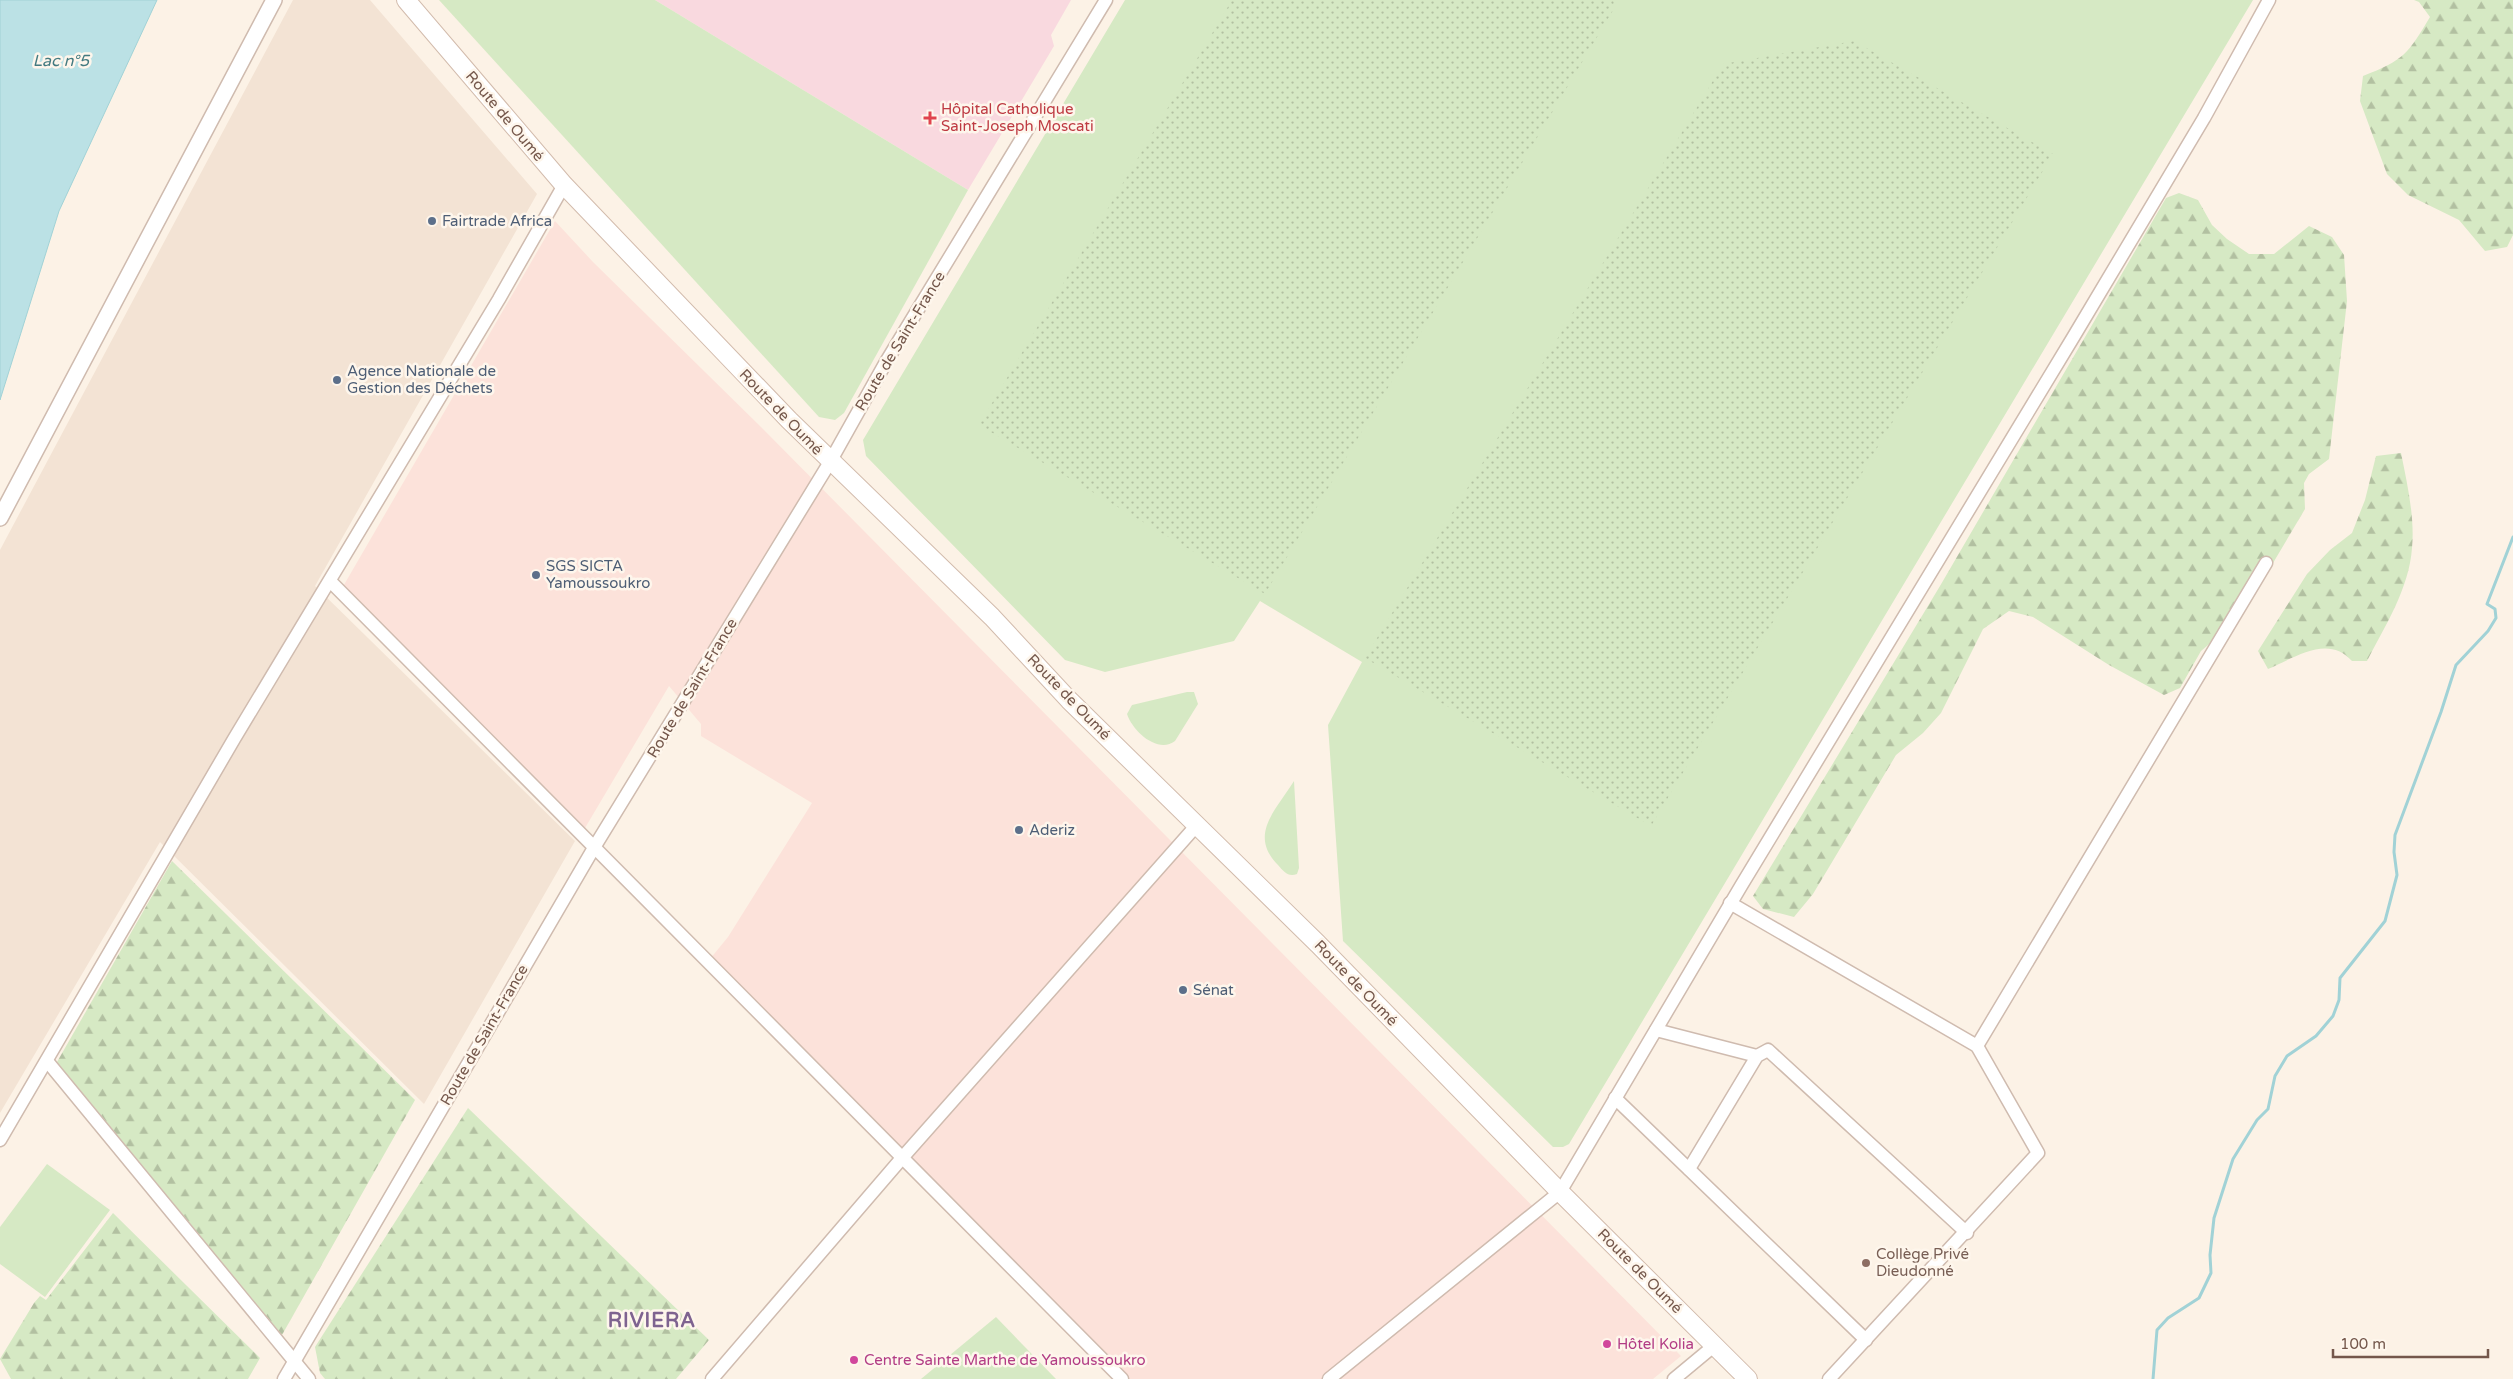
<svg xmlns="http://www.w3.org/2000/svg" width="2513" height="1379" font-family="'Varela Round',sans-serif">
<defs>
<pattern id="forest-firs" width="22" height="20" patternUnits="userSpaceOnUse" patternTransform="scale(1.25)"><rect width="22" height="20" fill="#d6e9c4"/><path d="M5 1l3.5 6h-7zM16 11l3.5 6h-7z" fill="#b2c0a1"/></pattern>
<pattern id="park-dots" width="8" height="8" patternUnits="userSpaceOnUse" patternTransform="scale(1.25)"><rect width="8" height="8" fill="#d6e9c4"/><path d="M2 2h.1M6 6h.1" fill="none" stroke="#b2c0a1" stroke-width="1.8" stroke-linecap="round"/></pattern>
</defs>
<rect width="100%" height="100%" fill="#fcf2e6"/>
<!-- residential -->
<polygon fill="#f3e3d4" points="293,0 370,0 537,194 315,586 575,841 424,1104 160,842 0,1113 0,550"/>
<!-- commercial -->
<polygon fill="#fce2da" points="555,221 593,262 761,427 1681,1356 1653,1379 1124,1379 710,959 728,937 812,803 701,736 701,724 669,686 585,828 341,590"/>
<!-- medical -->
<polygon fill="#f9d9df" points="655,0 1071,0 1051,35 1054,46 968,190"/>
<!-- grass -->
<g fill="#d6e9c4">
<polygon points="439,0 655,0 968,190 844,413 835,420 819,417"/>
<polygon points="1125,0 2253,0 1569,1144 1563,1147 1553,1147 1343,941 1328,725 1362,662 1260,601 1234,641 1105,672 1065,660 866,456 863,440"/>
<path d="M 1187,692 L 1194,692 L 1198,704 L 1175,741 C 1158,754 1133,732 1127,714 L 1132,705 Z"/>
<path d="M 1294,781 L 1299,868 L 1297,874 C 1288,877 1284,872 1278,865 C 1248,835 1276,810 1294,781 Z"/>
<polygon points="47,1164 110,1210 45,1297 0,1264 0,1227"/>
<polygon points="996,1317 1056,1379 921,1379"/>
</g>
<!-- forest -->
<g fill="url(#forest-firs)">
<path d="M 2414,0 L 2513,0 L 2513,235 L 2507,247 L 2485,251 L 2459,220 L 2408,195 L 2387,174 L 2360,101 L 2363,76 C 2404,60 2408,54 2430,17 L 2419,2 Z"/>
<polygon points="2179,193 2198,200 2212,225 2227,239 2249,254 2274,254 2309,226 2332,237 2344,255 2347,301 2329,459 2309,474 2304,483 2305,509 2241,617 2201,651 2180,688 2164,695 2109,665 2033,617 2009,611 1983,629 1941,713 1923,733 1896,755 1813,894 1794,917 1763,909 1753,896 1940,586 2166,198"/>
<path d="M 2401,453 C 2407,483 2415,517 2412,548 C 2409,589 2385,626 2367,661 L 2352,661 C 2328,634 2296,657 2268,669 L 2258,651 L 2307,574 L 2330,550 L 2352,533 L 2365,500 L 2376,456 Z"/>
<polygon points="172,861 415,1100 282,1335 57,1062"/>
<polygon points="468,1108 709,1340 676,1379 325,1379 320,1373 315,1347"/>
<polygon points="113,1213 260,1358 248,1379 11,1379 0,1359 34,1303 40,1296 46,1300"/>
</g>
<!-- park -->
<g fill="url(#park-dots)">
<polygon points="1232,0 1613,0 1615,7 1265,594 979,425"/>
<polygon points="1854,41 2053,154 1651,826 1365,658 1723,64"/>
</g>
<!-- water -->
<polygon fill="#bbe1e5" stroke="#a1d2d6" points="0,0 157,0 59,211 0,400"/>
<g fill="none" stroke-linecap="round" stroke-linejoin="round">
<!-- stream -->
<polyline stroke="#a1d2d6" stroke-width="3" points="2153,1379 2157,1330 2168,1318 2199,1298 2211,1273 2210,1255 2214,1218 2233,1159 2257,1120 2268,1109 2275,1076 2287,1056 2316,1036 2333,1016 2339,1000 2340,978 2385,921 2397,875 2394,852 2395,835 2441,712 2456,665 2488,631 2496,618 2495,609 2487,604 2513,537"/>
<defs>
<g id="minor">
<polyline points="330,581 1122,1379"/>
<polyline points="1730,903 1977,1046 2038,1153 1829,1379"/>
<polyline points="1656,1030 1757,1056"/>
<polyline points="1977,1046 2266,563"/>
<polyline points="47,1061 309,1379"/>
<polyline points="1615,1098 1866,1340"/>
<polyline points="0,1140 234,739 499,299 564,185"/>
<polyline points="1689,1169 1757,1056 1768,1050 1967,1233"/>
<polyline points="284,1379 595,846 830,462 886,362 1106,0"/>
<polyline points="712,1379 902,1158 1196,826"/>
<polyline points="1329,1379 1560,1192 1741,886 2074,336 2204,118 2269,0"/>
<polyline points="1674,1379 1715,1345"/>
</g>
<polyline id="tertiary" points="0,518 274,0"/>
<polyline id="secondary" points="406,0 564,185 789,420 992,617 1069,700 1318,944 1560,1192 1748,1379"/>
</defs>
<!-- minor casing -->
<use href="#minor" stroke="#cfbbaf" stroke-width="15"/>
<!-- tertiary casing -->
<use href="#tertiary" stroke="#cfbbaf" stroke-width="18"/>
<!-- secondary casing -->
<use href="#secondary" stroke="#d2bbac" stroke-width="20"/>
<!-- minor -->
<use href="#minor" stroke="#fff" stroke-width="12"/>
<!-- tertiary -->
<use href="#tertiary" stroke="#fff" stroke-width="15"/>
<!-- secondary -->
<use href="#secondary" stroke="#fff" stroke-width="18"/>
</g>
<!-- markers -->
<path fill="#e0444e" stroke="#fef6ec" stroke-width="2" d="M927.5 110.5h5v5h5v5h-5v5h-5v-5h-5v-5h5z"/>
<g fill="#5c6f8a" stroke="#fef6ec" stroke-width="2">
<circle cx="432" cy="221" r="5"/>
<circle cx="337" cy="380" r="5"/>
<circle cx="536" cy="575" r="5"/>
<circle cx="1019" cy="830" r="5"/>
<circle cx="1183" cy="990" r="5"/>
</g>
<circle fill="#8d6e63" stroke="#fef6ec" stroke-width="2" cx="1866" cy="1263" r="5"/>
<g fill="#d1479c" stroke="#fef6ec" stroke-width="2">
<circle cx="1607" cy="1344" r="5"/>
<circle cx="854" cy="1360" r="5"/>
</g>
<g text-anchor="middle" dominant-baseline="central" stroke-width="5" stroke-linejoin="round" paint-order="stroke">
<!-- health labels -->
<g font-size="15" fill="#be3a42" stroke="#fef6ec" text-anchor="start">
<text x="941" y="109">Hôpital Catholique<tspan x="941" dy="17">Saint-Joseph Moscati</tspan></text>
</g>
<!-- street labels -->
<g font-size="15" fill="#74574b" stroke="#fef6ec">
<text transform="translate(505 116) rotate(50)">Route de Oumé</text>
<text transform="translate(900 341) rotate(-59)">Route de Saint-France</text>
<text transform="translate(781 412) rotate(46)">Route de Oumé</text>
<text transform="translate(692 688) rotate(-59)">Route de Saint-France</text>
<text transform="translate(1069 697) rotate(46)">Route de Oumé</text>
<text transform="translate(1356 983) rotate(46)">Route de Oumé</text>
<text transform="translate(484 1035) rotate(-60)">Route de Saint-France</text>
<text transform="translate(1640 1271) rotate(45)">Route de Oumé</text>
</g>
<!-- service labels -->
<g font-size="15" fill="#4e5e75" stroke="#fef6ec" text-anchor="start">
<text x="442" y="221">Fairtrade Africa</text>
<text x="347" y="371">Agence Nationale de<tspan x="347" dy="17">Gestion des Déchets</tspan></text>
<text x="546" y="566">SGS SICTA<tspan x="546" dy="17">Yamoussoukro</tspan></text>
<text x="1029" y="830">Aderiz</text>
<text x="1193" y="990">Sénat</text>
</g>
<!-- education labels -->
<g font-size="15" fill="#785e54" stroke="#fef6ec" text-anchor="start">
<text x="1876" y="1254">Collège Privé<tspan x="1876" dy="17">Dieudonné</tspan></text>
</g>
<!-- hotel labels -->
<g font-size="15" fill="#b23c85" stroke="#fef6ec" text-anchor="start">
<text x="1617" y="1344">Hôtel Kolia</text>
<text x="864" y="1360">Centre Sainte Marthe de Yamoussoukro</text>
</g>
<!-- water labels -->
<g font-size="16" font-style="italic" fill="#437a80" stroke="#fef6ec">
<text x="61" y="61">Lac n°5</text>
</g>
<!-- district labels -->
<g font-size="20" font-weight="bold" letter-spacing="1" fill="#7e6390" stroke="#fef6ec">
<text x="652" y="1321">RIVIERA</text>
</g>
</g>
<!-- scale -->
<path d="M2333 1349v8h155v-8" fill="none" stroke="#74574b" stroke-width="2.5"/>
<text x="2340" y="1349" font-size="15" fill="#74574b" stroke="#fef6ec" stroke-width="4" paint-order="stroke">100 m</text>
</svg>
